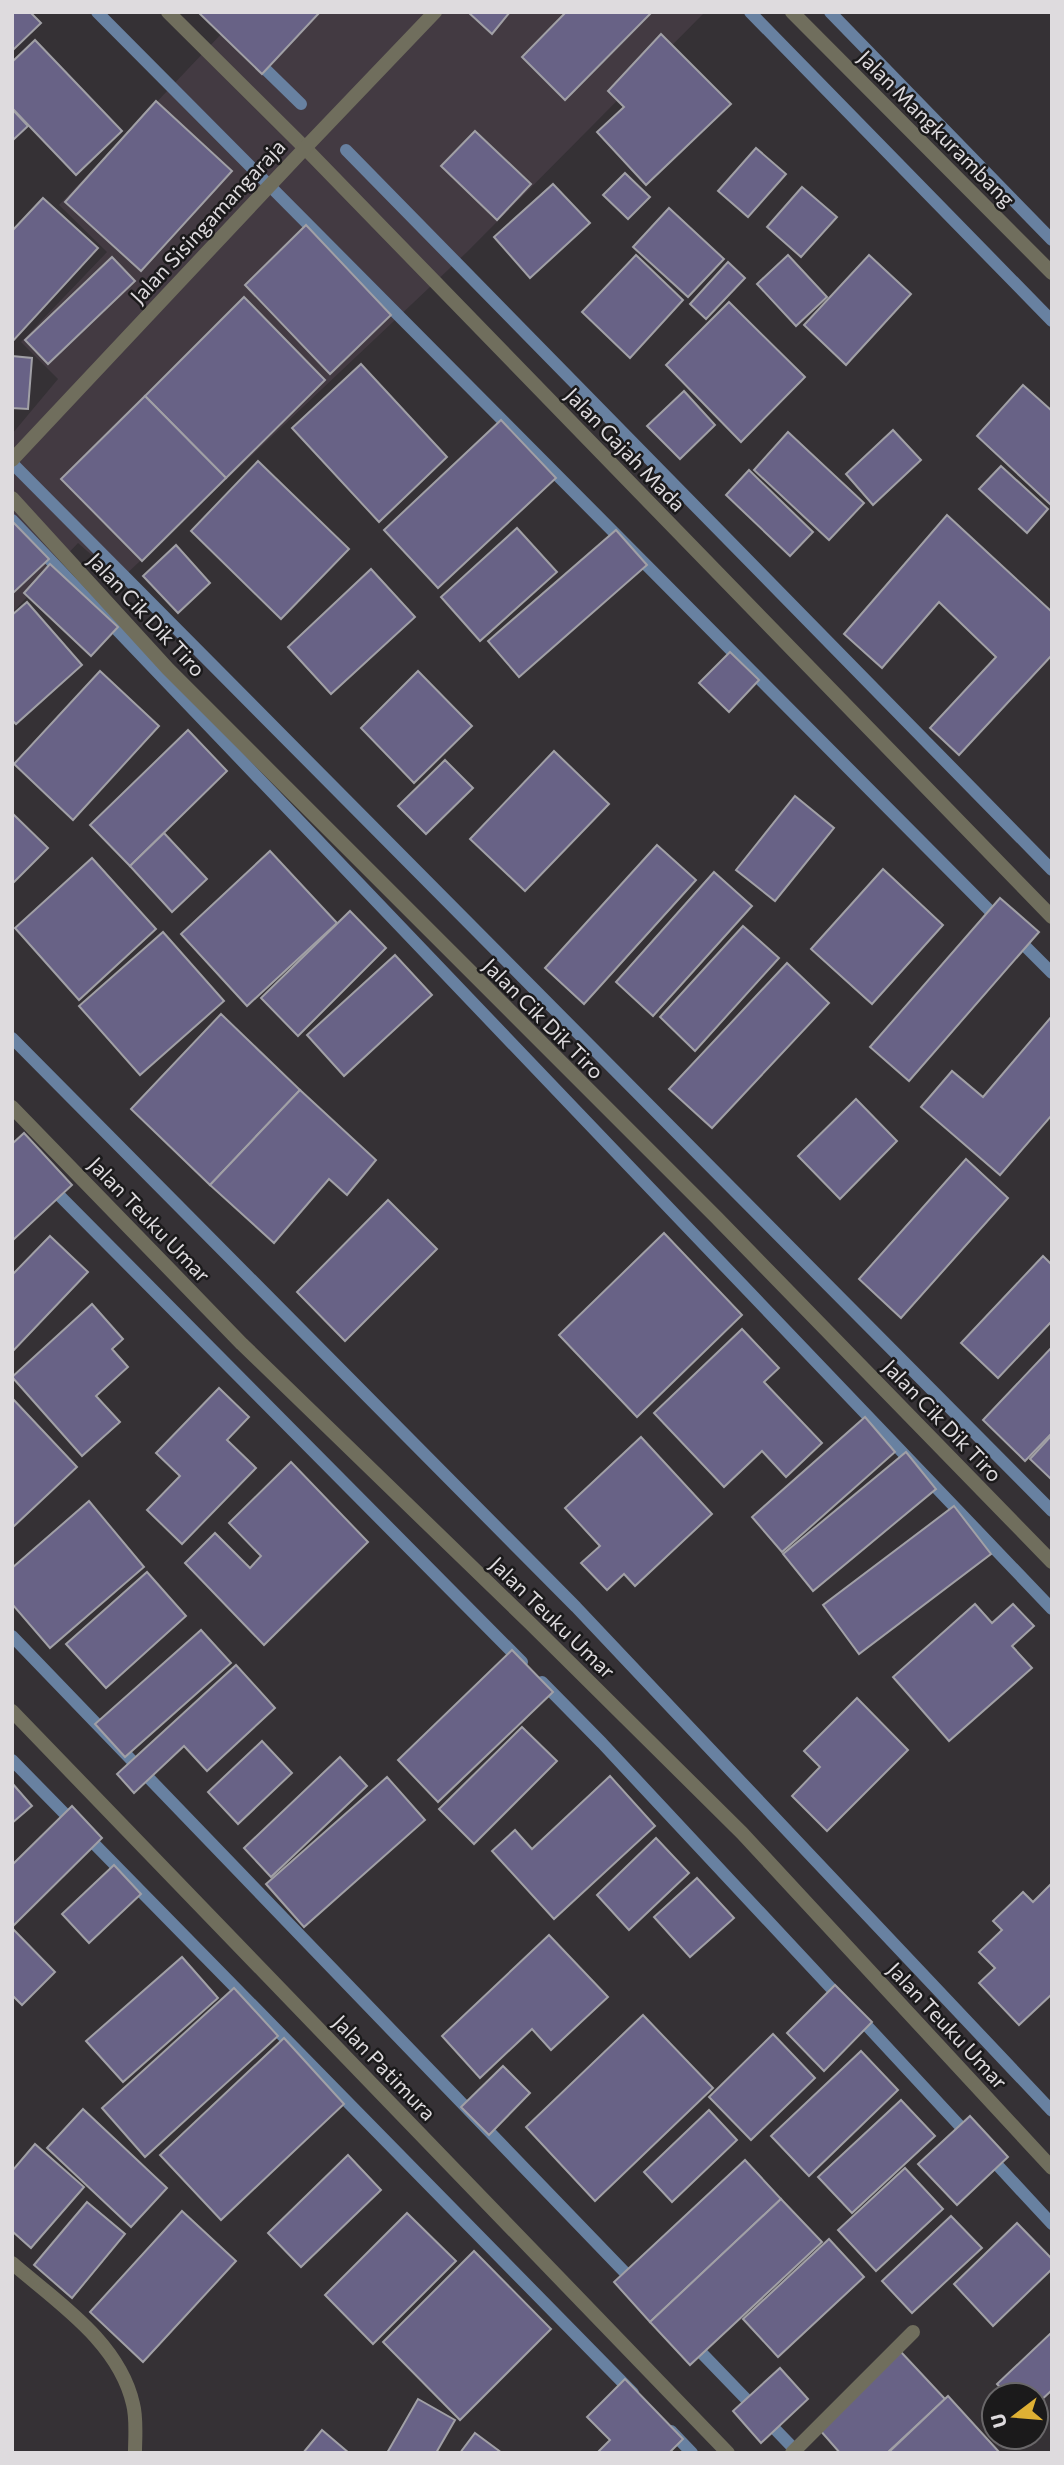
<svg xmlns="http://www.w3.org/2000/svg" width="1064" height="2465" font-family="Commissioner,sans-serif">
<rect width="100%" height="100%" fill="#353135"/>
<!-- built -->
<polygon fill="#433a42" points="242,12 705,12 467,252 120,580 78,543 12,613 12,434 58,379 21,342 107,252 59,205"/>
<g fill="none" stroke-linecap="round" stroke-linejoin="round">
<!-- stream -->
<g stroke="#6881a1" stroke-width="12">
<polyline points="97,12 1000,921"/>
<polyline points="750,12 1052,321"/>
<polyline points="830,12 1052,240"/>
<polyline points="255,59 301,104"/>
<polyline points="346,150 1052,870"/>
<polyline points="12,463 1052,1511"/>
<polyline points="12,520 1052,1609"/>
<polyline points="1015,936 1052,973"/>
<polyline points="12,1038 576,1607 1052,2111"/>
<polyline points="49,1185 522,1662"/>
<polyline points="12,1636 636,2284"/>
<polyline points="542,1682 602,1743 842,2000"/>
<polyline points="12,1760 633,2393"/>
<polyline points="857,2015 971,2138"/>
<polyline points="989,2156 1052,2224"/>
<polyline points="692,2343 798,2453"/>
<polyline points="671,2431 692,2453"/>
</g>
</g>
<!-- building -->
<g fill="#686286" stroke="#a1a0a6" stroke-width="2">
<polygon points="12,12 30,12 41,23 12,51"/>
<polygon points="198,12 320,12 262,74"/>
<polygon points="468,12 510,12 492,34"/>
<polygon points="566,12 652,12 565,100 522,57"/>
<polygon points="661,34 731,104 646,185 597,132 624,107 608,91"/>
<polygon points="35,40 122,131 76,175 12,108 12,62"/>
<polygon points="156,101 232,171 141,271 65,202"/>
<polygon points="12,109 28,126 12,141"/>
<polygon points="475,131 531,184 497,220 441,166"/>
<polygon points="756,148 786,174 748,217 718,191"/>
<polygon points="625,173 650,197 628,219 603,195"/>
<polygon points="553,184 590,223 530,278 494,237"/>
<polygon points="802,187 837,217 801,257 767,227"/>
<polygon points="43,198 98,248 12,342 12,231"/>
<polygon points="669,208 724,259 688,297 633,247"/>
<polygon points="306,225 391,315 330,374 245,285"/>
<polygon points="636,255 683,300 630,358 582,312"/>
<polygon points="788,255 827,297 796,326 757,284"/>
<polygon points="869,255 911,294 846,365 804,325"/>
<polygon points="112,257 135,281 48,364 25,340"/>
<polygon points="728,262 745,278 706,319 690,304"/>
<polygon points="244,297 325,380 226,478 145,396"/>
<polygon points="729,302 805,377 741,442 666,365"/>
<polygon points="12,356 32,358 28,409 12,408"/>
<polygon points="361,364 447,457 379,522 292,428"/>
<polygon points="1023,385 1052,411 1051,505 977,436"/>
<polygon points="684,391 715,425 680,459 647,426"/>
<polygon points="145,396 226,478 142,561 61,479"/>
<polygon points="501,420 556,478 438,588 384,530"/>
<polygon points="893,430 921,460 873,505 846,474"/>
<polygon points="788,432 864,503 829,540 754,470"/>
<polygon points="258,461 349,549 281,619 191,531"/>
<polygon points="1001,466 1048,509 1027,533 979,489"/>
<polygon points="749,470 813,532 790,556 726,495"/>
<polygon points="947,515 1052,612 1052,655 959,755 930,728 996,657 939,602 882,668 844,634"/>
<polygon points="12,521 49,559 12,594"/>
<polygon points="517,528 557,572 480,641 441,597"/>
<polygon points="616,530 647,565 519,677 488,641"/>
<polygon points="176,545 210,583 178,613 143,576"/>
<polygon points="50,564 118,627 91,656 24,593"/>
<polygon points="371,569 415,617 331,694 288,647"/>
<polygon points="27,602 82,665 16,724 12,720 12,615"/>
<polygon points="730,652 759,680 729,712 699,683"/>
<polygon points="100,671 159,726 73,820 14,764"/>
<polygon points="418,671 472,726 414,783 361,728"/>
<polygon points="188,730 227,771 130,866 90,825"/>
<polygon points="554,751 609,804 525,891 470,839"/>
<polygon points="445,760 473,788 426,834 398,806"/>
<polygon points="795,796 834,828 775,901 736,870"/>
<polygon points="12,813 48,848 12,884"/>
<polygon points="164,833 207,879 172,912 130,866"/>
<polygon points="657,845 696,880 584,1004 545,968"/>
<polygon points="270,851 337,923 247,1006 181,934"/>
<polygon points="92,858 156,929 79,1000 15,928"/>
<polygon points="883,869 943,925 872,1004 811,949"/>
<polygon points="714,872 752,906 653,1016 616,982"/>
<polygon points="1000,898 1039,932 909,1081 870,1047"/>
<polygon points="350,911 386,948 298,1036 261,998"/>
<polygon points="743,926 779,958 695,1051 660,1017"/>
<polygon points="163,932 224,1001 140,1075 79,1006"/>
<polygon points="395,955 432,995 344,1076 307,1035"/>
<polygon points="787,963 829,1003 712,1128 669,1089"/>
<polygon points="221,1014 300,1090 210,1185 131,1109"/>
<polygon points="1052,1016 1052,1115 1000,1175 921,1107 952,1071 983,1097"/>
<polygon points="300,1090 376,1160 347,1195 329,1179 274,1243 210,1185"/>
<polygon points="856,1099 897,1141 840,1199 798,1156"/>
<polygon points="24,1133 72,1185 12,1241 12,1144"/>
<polygon points="966,1159 1008,1198 901,1318 859,1279"/>
<polygon points="388,1200 437,1249 345,1341 297,1292"/>
<polygon points="664,1233 742,1315 637,1417 559,1335"/>
<polygon points="50,1236 88,1272 12,1352 12,1275"/>
<polygon points="1043,1256 1052,1265 1052,1321 998,1378 961,1343"/>
<polygon points="92,1304 123,1339 112,1349 128,1367 96,1396 120,1422 82,1456 12,1377"/>
<polygon points="742,1329 779,1368 764,1382 822,1443 786,1477 762,1451 724,1487 654,1413"/>
<polygon points="1052,1347 1052,1433 1025,1461 983,1420"/>
<polygon points="219,1388 249,1417 227,1440 256,1468 182,1544 147,1510 180,1476 156,1453"/>
<polygon points="12,1398 77,1467 12,1528"/>
<polygon points="865,1417 895,1452 782,1552 752,1517"/>
<polygon points="1052,1435 1052,1480 1030,1459"/>
<polygon points="641,1437 712,1514 635,1586 624,1574 607,1590 581,1563 600,1546 565,1508"/>
<polygon points="906,1452 936,1489 813,1591 783,1554"/>
<polygon points="291,1462 368,1542 264,1645 185,1563 215,1533 250,1568 261,1556 229,1523"/>
<polygon points="89,1501 144,1567 50,1648 12,1604 12,1568"/>
<polygon points="954,1506 991,1554 859,1654 823,1605"/>
<polygon points="147,1572 186,1616 106,1688 66,1644"/>
<polygon points="975,1604 992,1623 1013,1604 1034,1626 1012,1646 1032,1668 949,1741 893,1677"/>
<polygon points="201,1630 231,1663 125,1757 95,1724"/>
<polygon points="512,1650 553,1692 438,1802 398,1760"/>
<polygon points="236,1665 275,1708 207,1771 184,1746 134,1793 117,1774"/>
<polygon points="857,1698 908,1750 827,1831 792,1796 820,1767 804,1751"/>
<polygon points="522,1727 557,1761 474,1844 439,1809"/>
<polygon points="262,1741 292,1773 238,1824 208,1792"/>
<polygon points="340,1757 367,1786 271,1877 244,1848"/>
<polygon points="610,1776 655,1826 554,1919 492,1851 515,1830 532,1849"/>
<polygon points="387,1777 425,1820 304,1927 266,1884"/>
<polygon points="12,1783 32,1806 12,1823"/>
<polygon points="72,1806 102,1838 12,1927 12,1865"/>
<polygon points="656,1838 689,1873 629,1930 597,1895"/>
<polygon points="114,1865 141,1894 89,1943 62,1914"/>
<polygon points="697,1878 734,1918 690,1957 654,1917"/>
<polygon points="1052,1883 1052,1994 1019,2025 979,1983 995,1968 979,1952 1002,1930 993,1921 1023,1892 1033,1902"/>
<polygon points="12,1928 55,1972 22,2005 12,1995"/>
<polygon points="549,1935 608,1997 551,2050 532,2029 480,2078 442,2036"/>
<polygon points="182,1957 218,1998 123,2082 86,2041"/>
<polygon points="835,1985 872,2022 824,2071 787,2033"/>
<polygon points="234,1988 278,2036 145,2157 102,2108"/>
<polygon points="643,2015 713,2088 595,2201 526,2127"/>
<polygon points="773,2034 815,2078 751,2140 709,2097"/>
<polygon points="284,2038 344,2104 221,2220 160,2155"/>
<polygon points="861,2051 898,2090 809,2176 771,2136"/>
<polygon points="503,2066 530,2093 489,2135 461,2107"/>
<polygon points="901,2100 935,2136 852,2213 818,2177"/>
<polygon points="83,2109 167,2188 131,2227 47,2148"/>
<polygon points="709,2110 737,2140 672,2202 644,2172"/>
<polygon points="970,2116 1008,2157 957,2205 918,2164"/>
<polygon points="35,2144 84,2187 31,2248 12,2231 12,2171"/>
<polygon points="348,2155 381,2190 301,2267 268,2233"/>
<polygon points="745,2160 781,2199 650,2322 614,2282"/>
<polygon points="905,2168 943,2209 876,2271 838,2230"/>
<polygon points="781,2199 822,2242 690,2365 650,2322"/>
<polygon points="87,2202 125,2234 72,2298 34,2265"/>
<polygon points="182,2211 236,2261 143,2362 90,2312"/>
<polygon points="407,2213 456,2261 373,2344 325,2295"/>
<polygon points="951,2216 982,2248 912,2313 882,2281"/>
<polygon points="1017,2223 1052,2259 1052,2269 993,2326 954,2284"/>
<polygon points="829,2239 864,2277 778,2357 743,2319"/>
<polygon points="474,2251 551,2329 460,2420 383,2342"/>
<polygon points="1052,2332 1052,2390 1036,2405 1036,2395 1007,2395 997,2384"/>
<polygon points="901,2352 945,2399 887,2453 840,2453 819,2429"/>
<polygon points="780,2368 808,2399 761,2443 733,2411"/>
<polygon points="625,2379 683,2439 669,2453 597,2453 610,2440 587,2417"/>
<polygon points="948,2396 1000,2453 888,2453"/>
<polygon points="418,2399 455,2420 436,2453 387,2453"/>
<polygon points="322,2430 349,2453 303,2453"/>
<polygon points="475,2433 502,2453 460,2453"/>
</g>
<g fill="none" stroke-linecap="round" stroke-linejoin="round">
<!-- service -->
<path stroke="#706e5d" stroke-width="14" d="M 12,2263 C 57,2302 119,2342 133,2404 C 137,2419 135,2437 135,2453"/>
<!-- minor -->
<g stroke="#706e5d" stroke-width="14">
<polyline points="168,12 305,148 1052,917"/>
<polyline points="792,12 1052,273"/>
<polyline points="12,460 305,148 435,12"/>
<polyline points="12,498 168,669 717,1218 1052,1562"/>
<polyline points="12,1107 242,1344 530,1623 742,1833 1052,2168"/>
<polyline points="12,1711 728,2453"/>
<polyline points="792,2453 913,2332"/>
</g>
</g>
<g text-anchor="middle" dominant-baseline="central" stroke-width="5" stroke-linejoin="round" paint-order="stroke">
<!-- street labels -->
<g font-size="21" fill="#dedbde" stroke="#1b1a1b">
<text transform="translate(937 128) rotate(45)">Jalan Mangkurambang</text>
<text transform="translate(207 221) rotate(-47)">Jalan Sisingamangaraja</text>
<text transform="translate(626 449) rotate(46)">Jalan Gajah Mada</text>
<text transform="translate(147 614) rotate(47)">Jalan Cik Dik Tiro</text>
<text transform="translate(544 1018) rotate(45)">Jalan Cik Dik Tiro</text>
<text transform="translate(150 1219) rotate(46)">Jalan Teuku Umar</text>
<text transform="translate(943 1420) rotate(46)">Jalan Cik Dik Tiro</text>
<text transform="translate(553 1617) rotate(44)">Jalan Teuku Umar</text>
<text transform="translate(948 2025) rotate(47)">Jalan Teuku Umar</text>
<text transform="translate(385 2067) rotate(46)">Jalan Patimura</text>
</g>
</g>
<!-- border -->
<rect width="1064" height="2465" fill="none" stroke="#dedbde" stroke-width="28"/>
<!-- north arrow -->
<g transform="translate(1015 2416) rotate(254)"><circle r="33" fill="#1b1a1b" stroke="#696769" stroke-width="2"/>
<path d="M0-5L12 26L0 18L-12 26Z" fill="#dfb034"/>
<text y="-10" font-size="19" font-weight="bold" text-anchor="middle" fill="#dedbde">U</text>
</g>
</svg>
